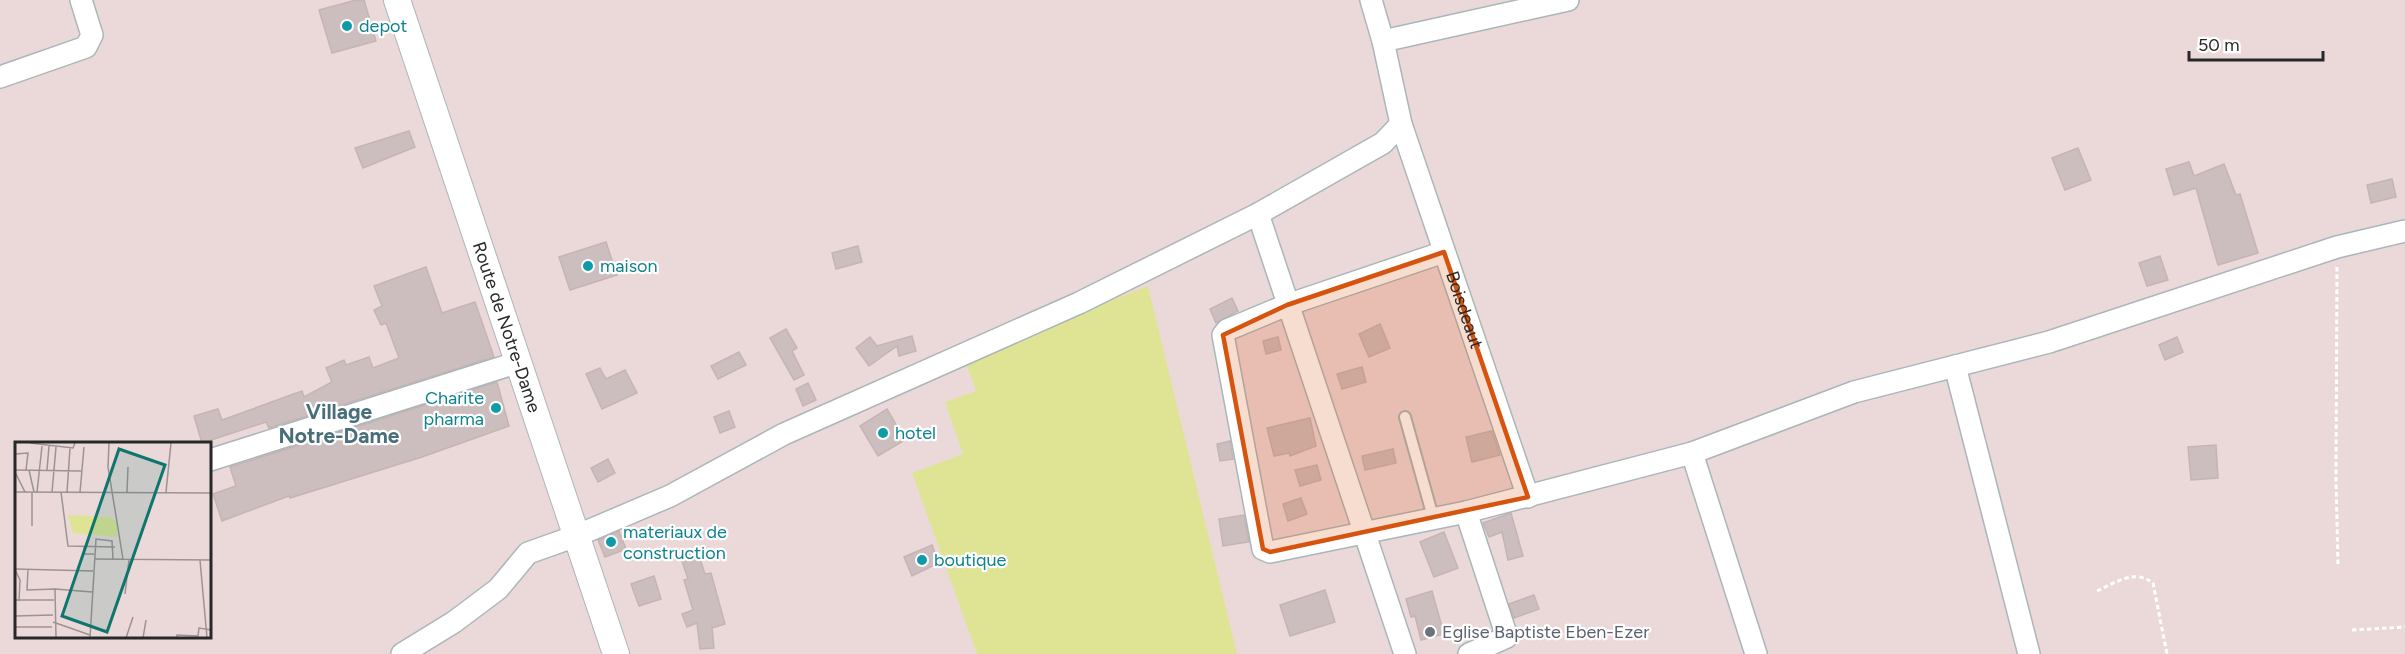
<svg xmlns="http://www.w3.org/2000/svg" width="2405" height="654" font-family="Figtree,sans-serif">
<rect width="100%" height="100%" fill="#ebd9da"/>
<!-- green -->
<polygon fill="#dfe494" points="1148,286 1237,654 977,654 912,473 963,454 945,402 976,391 964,358"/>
<!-- building -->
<g fill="#ccbebe" stroke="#c6b4b3" stroke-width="1.5">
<polygon points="356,0 364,0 376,41 332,53 319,10"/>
<polygon points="409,131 415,147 363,168 355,148"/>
<polygon points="2078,148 2091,180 2065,190 2052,158"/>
<polygon points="2189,162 2194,176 2224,164 2236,195 2240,194 2258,253 2218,265 2196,188 2174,195 2166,169"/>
<polygon points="2392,179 2396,197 2371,203 2367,185"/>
<polygon points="606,242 617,275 570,290 559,257"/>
<polygon points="858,246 862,262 836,269 832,253"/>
<polygon points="2160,256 2168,280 2147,286 2139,263"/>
<polygon points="426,267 442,313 475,302 494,357 269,428 266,422 202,443 194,416 218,409 222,420 302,391 304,397 332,382 326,368 344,360 346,365 369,357 373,368 399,358 386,323 381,325 374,310 382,306 374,286"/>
<polygon points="1232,298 1238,311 1216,323 1210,309"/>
<polygon points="1380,324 1390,348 1369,357 1359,334"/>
<polygon points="786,329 797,348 792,351 804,375 794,380 770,338"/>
<polygon points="912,336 916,351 899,356 897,346 869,366 856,348 870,337 877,346"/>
<polygon points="1278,337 1281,350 1266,354 1263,341"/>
<polygon points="2177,337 2183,352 2165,360 2159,345"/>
<polygon points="739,352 746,365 718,379 711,366"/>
<polygon points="1362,367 1366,382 1342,389 1337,374"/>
<polygon points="600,368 606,379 625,370 637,393 602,409 586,374"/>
<polygon points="497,382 509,426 422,457 290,498 289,496 222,521 213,494 236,486 230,467"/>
<polygon points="808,383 816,400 803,406 796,389"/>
<polygon points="887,409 905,440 878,456 860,426"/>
<polygon points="729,411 735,427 720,433 714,417"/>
<polygon points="1310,418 1316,446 1290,456 1289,453 1274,456 1267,428"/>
<polygon points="1492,431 1500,455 1472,462 1466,437"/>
<polygon points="1230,441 1233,459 1220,461 1217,444"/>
<polygon points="2216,445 2218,478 2191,480 2188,447"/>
<polygon points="1393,449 1396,463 1365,470 1362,456"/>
<polygon points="608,459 615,473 598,482 591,468"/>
<polygon points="1317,465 1321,480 1300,486 1295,470"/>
<polygon points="1301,498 1307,514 1288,521 1283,504"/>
<polygon points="1511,513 1523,556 1508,560 1502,532 1489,537 1483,523"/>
<polygon points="1244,515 1249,542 1223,546 1219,519"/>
<polygon points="619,531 626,549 605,557 598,540"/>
<polygon points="1444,532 1458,568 1434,577 1420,542"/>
<polygon points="932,545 939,563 912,576 904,557"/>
<polygon points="697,549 705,574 711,573 725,624 712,628 714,648 700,649 697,623 687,627 682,614 693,610 684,580 688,579 680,555"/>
<polygon points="654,576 661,599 639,606 631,584"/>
<polygon points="1325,590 1335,622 1290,636 1280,605"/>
<polygon points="1432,591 1444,634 1421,640 1415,616 1411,617 1406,599"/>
<polygon points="1534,595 1539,609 1514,618 1509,604"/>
</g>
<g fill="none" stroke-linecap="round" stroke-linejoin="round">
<defs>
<polyline id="service" points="1405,417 1433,517"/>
<g id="minor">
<path id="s1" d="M 1371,0 L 1383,41 L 1401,124 L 1528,497"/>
<polyline points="1383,41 1568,0"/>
<polyline points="0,77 86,47 92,35 81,0"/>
<polyline points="1258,214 1405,654"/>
<polyline points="1444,252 1287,305 1227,330 1223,335 1263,549 1270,552 1466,512 1692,453 1854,392 2049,342 2337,247 2405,231"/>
<polyline points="1955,366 2029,654"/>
<polyline points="1692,453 1756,654"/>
<polyline points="210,460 519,362"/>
<polyline points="1466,512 1507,637 1469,654"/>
<polyline points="402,654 454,622 498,589 528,553 576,536 670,496 784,434 1079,303 1258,214 1383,143 1401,124"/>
</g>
<g id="tertiary">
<path id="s2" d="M 397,0 L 616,654"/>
</g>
</defs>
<!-- service casing -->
<use href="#service" stroke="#aab6b9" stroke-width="14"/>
<!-- minor casing -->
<use href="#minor" stroke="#aab6b9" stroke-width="24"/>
<!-- tertiary casing -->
<use href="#tertiary" stroke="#aab6b9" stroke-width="28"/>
<!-- path -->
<g stroke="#fff" stroke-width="3" stroke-dasharray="4.5 3" stroke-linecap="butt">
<polyline points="2337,267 2336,479 2338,565"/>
<path d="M 2097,591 C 2116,582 2135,569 2153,583 L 2167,654"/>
<polyline points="2352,630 2405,627"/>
</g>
<!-- service -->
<use href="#service" stroke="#fff" stroke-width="10"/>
<!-- minor -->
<use href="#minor" stroke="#fff" stroke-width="21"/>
<!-- tertiary -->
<use href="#tertiary" stroke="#fff" stroke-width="26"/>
</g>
<!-- marked area -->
<path fill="#d5540f" fill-opacity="0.2" stroke="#d5540f" stroke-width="4.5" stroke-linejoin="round" d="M 1444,252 L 1528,497 L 1270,552 L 1263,549 L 1223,335 L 1287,305 Z"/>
<!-- markers -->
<g fill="#0f9aa8" stroke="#fff" stroke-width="2">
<circle cx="347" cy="26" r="6"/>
<circle cx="588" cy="266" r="6"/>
<circle cx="496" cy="408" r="6"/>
<circle cx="883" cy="433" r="6"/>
<circle cx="611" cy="542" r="6"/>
<circle cx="922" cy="560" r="6"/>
</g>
<circle fill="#6b7280" stroke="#fff" stroke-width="2" cx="1430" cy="632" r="6"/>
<g text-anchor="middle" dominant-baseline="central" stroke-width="4.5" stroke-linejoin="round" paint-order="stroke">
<!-- culture labels -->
<g font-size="18" fill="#0d838f" stroke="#fff" text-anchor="start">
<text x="359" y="26">depot</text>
<text x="600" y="266">maison</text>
<text x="484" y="398" text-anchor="end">Charite<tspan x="484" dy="21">pharma</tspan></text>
<text x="895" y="433">hotel</text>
<text x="623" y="532">materiaux de<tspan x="623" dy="21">construction</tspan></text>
<text x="934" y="560">boutique</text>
</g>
<!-- street labels -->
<g font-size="18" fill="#282828" stroke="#fff">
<text stroke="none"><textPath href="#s1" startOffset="324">Boisdeaut</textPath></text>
<text stroke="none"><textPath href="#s2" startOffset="345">Route de Notre-Dame</textPath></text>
</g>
<!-- worship labels -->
<g font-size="18" fill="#5b616d" stroke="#fff" text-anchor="start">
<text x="1442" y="632">Eglise Baptiste Eben-Ezer</text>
</g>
<!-- quarter labels -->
<g font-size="21" font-weight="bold" fill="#486e79" stroke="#fff">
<text x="339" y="411">Village<tspan x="339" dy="24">Notre-Dame</tspan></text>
</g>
</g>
<!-- overview -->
<g transform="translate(15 442)">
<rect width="196" height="196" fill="#ebd9da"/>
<path d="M 53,73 L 95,75 L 102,81 L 102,95 L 58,91 Z" fill="#dfe494"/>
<path fill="none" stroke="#9d9293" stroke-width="1.5" d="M 15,1 L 58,6 L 60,1M 94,1 L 93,25 L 108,117M 0,12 L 13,11 L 11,28M 0,28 L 66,29M 14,28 L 19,50M 32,28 L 34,4M 0,30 L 10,50M 0,50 L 197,51M 22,50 L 27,4M 37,50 L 41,5M 46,50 L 53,104 L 100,105M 52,50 L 55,6M 65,50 L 69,5M 112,50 L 113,25M 151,50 L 156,1M 17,84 L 17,50M 69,104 L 69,112 L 79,112M 79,117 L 197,118M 185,118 L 192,196M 0,127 L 78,129M 13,127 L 12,148 L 40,147 L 41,196M 0,128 L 5,138 L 4,159M 40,147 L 77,150M 110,152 L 114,118M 0,158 L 39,158M 0,174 L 38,173M 38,180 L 75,193M 0,185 L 37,185M 75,196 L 81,97 L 97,99 L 98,117M 111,196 L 118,175M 128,196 L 131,178M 162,196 L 162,193 L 183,194 L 184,186 L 197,188"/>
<path fill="#0f766e" fill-opacity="0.15" stroke="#0f766e" stroke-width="3" d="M 104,7 L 150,23 L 92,190 L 47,174 Z"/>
<rect width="196" height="196" fill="none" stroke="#282828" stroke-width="3"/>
</g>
<!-- scale -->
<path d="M2189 51v9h134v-9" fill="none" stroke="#282828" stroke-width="3"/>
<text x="2198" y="51" font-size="18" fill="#282828" stroke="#ffffff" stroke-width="4.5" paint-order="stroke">50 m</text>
</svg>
